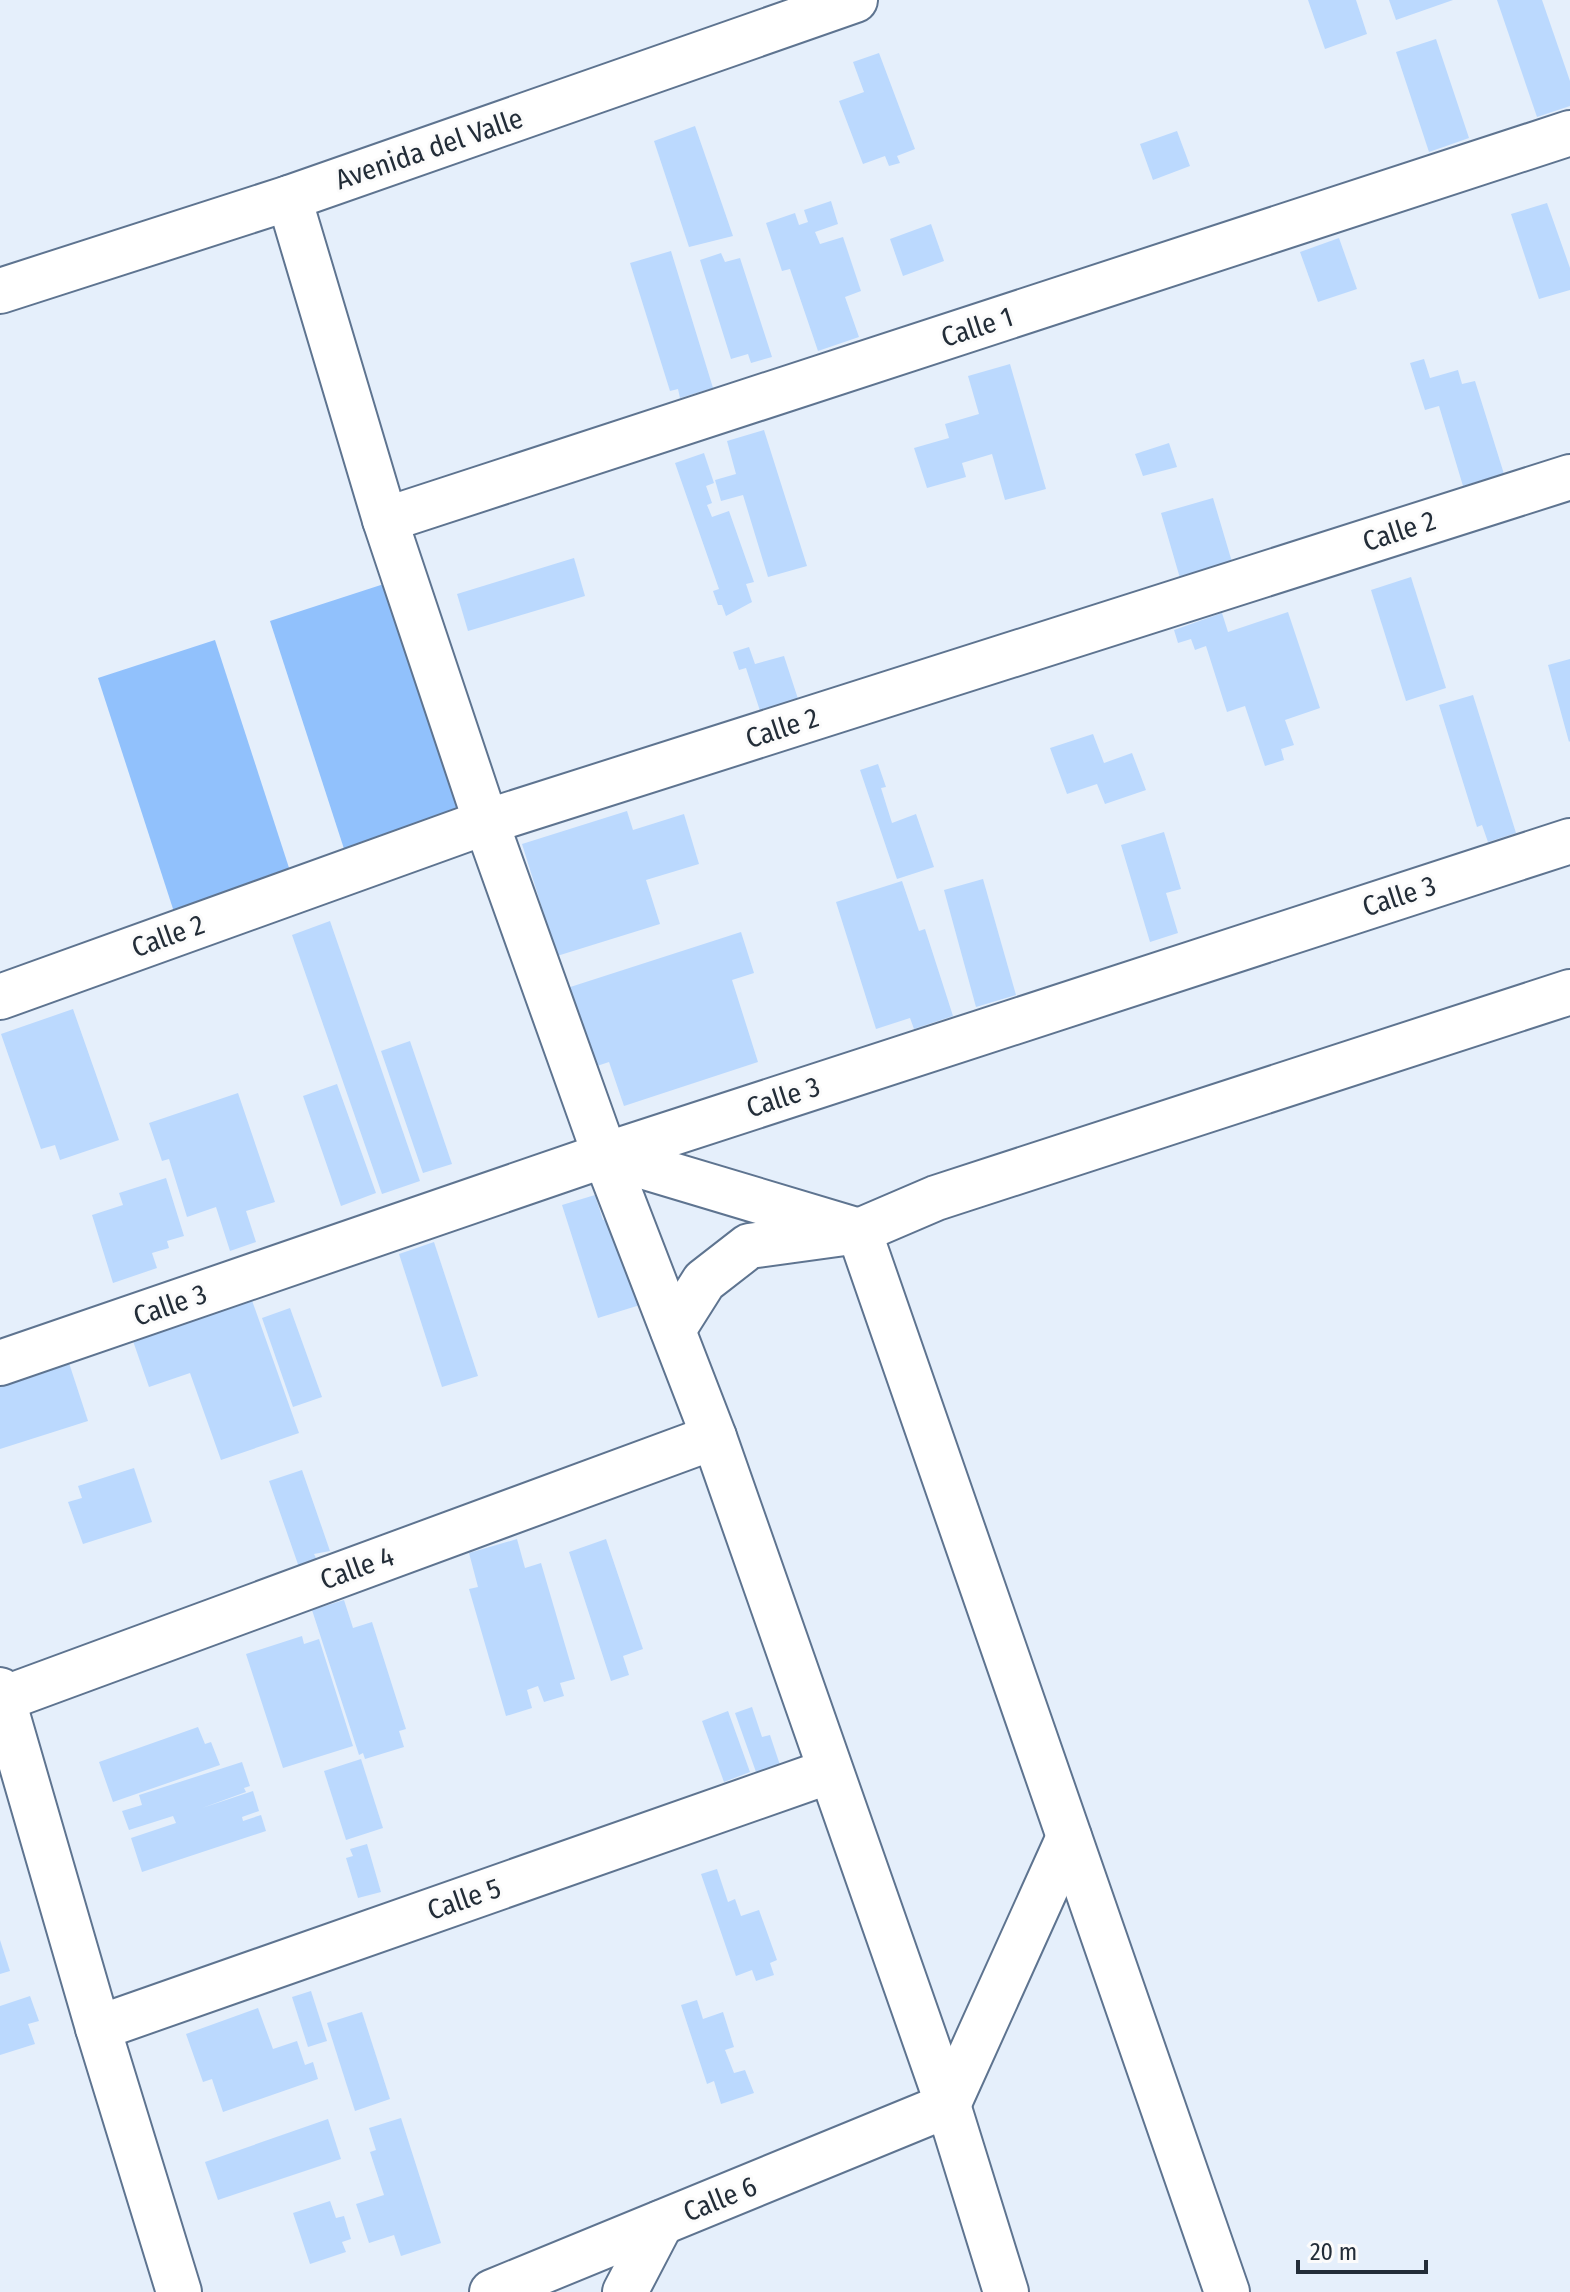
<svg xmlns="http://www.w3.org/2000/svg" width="1570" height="2292" font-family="'Fira Sans Condensed',sans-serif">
<rect width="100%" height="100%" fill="#e5effb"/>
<!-- green -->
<g fill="#91c1fc">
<polygon points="387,583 463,818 346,855 270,621"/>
<polygon points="215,640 291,874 174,912 98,678"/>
</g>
<!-- building -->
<g fill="#bbd9fe">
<polygon points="1308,0 1356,0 1367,34 1325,49"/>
<polygon points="1389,0 1453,0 1396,20"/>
<polygon points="1497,0 1542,0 1570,81 1570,106 1537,117"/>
<polygon points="1436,39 1469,138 1429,152 1396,52"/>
<polygon points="879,53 915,149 897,156 900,163 889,166 885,156 863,164 839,101 864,92 853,62"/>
<polygon points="695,126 733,236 689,247 654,141"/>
<polygon points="1177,131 1190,166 1153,180 1140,144"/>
<polygon points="831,201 838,224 815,232 820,244 843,237 861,291 845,297 859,337 818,351 790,269 782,271 766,223 795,213 799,225 808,222 804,210"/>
<polygon points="1547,203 1570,268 1570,290 1539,299 1511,214"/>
<polygon points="931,224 944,261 903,276 890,239"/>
<polygon points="1339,238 1357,289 1318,302 1300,252"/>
<polygon points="671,251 713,388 680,398 678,389 670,391 630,263"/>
<polygon points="721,253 725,262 740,258 772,357 751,363 748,354 731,359 700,260"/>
<polygon points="1424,359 1430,378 1458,370 1462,384 1475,381 1504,474 1463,486 1439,406 1425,410 1410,363"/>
<polygon points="1010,364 1046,489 1005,500 992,454 962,463 966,477 927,488 914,448 949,438 945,424 979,414 968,376"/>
<polygon points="764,430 807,566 768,577 743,495 721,501 715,480 736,474 727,441"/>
<polygon points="1169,443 1177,467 1143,476 1135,454"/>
<polygon points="704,453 714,483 706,486 712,503 707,505 712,517 729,511 754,582 746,584 752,602 726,616 722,605 718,605 713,591 719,589 675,463"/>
<polygon points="1213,498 1232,562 1220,565 1222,574 1182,585 1161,513"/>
<polygon points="574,558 585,596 468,631 457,594"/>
<polygon points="1411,577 1446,688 1406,701 1371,590"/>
<polygon points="1288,612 1320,708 1285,720 1294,745 1281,749 1284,760 1265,766 1245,706 1227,712 1206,646 1195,650 1191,639 1178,643 1174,630 1222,613 1228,632"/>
<polygon points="749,647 755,664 784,656 801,708 763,720 746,668 739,670 733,652"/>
<polygon points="1570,659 1570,741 1569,742 1548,665"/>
<polygon points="1473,695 1516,833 1488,842 1482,825 1477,827 1439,705"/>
<polygon points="1093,734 1104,763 1132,753 1146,790 1105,804 1097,784 1067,794 1050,748"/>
<polygon points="878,764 886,787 881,788 892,823 916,814 934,867 897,879 860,770"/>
<polygon points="627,811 633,830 684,814 699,864 646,880 660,924 557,956 522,844"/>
<polygon points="1164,832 1181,889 1166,893 1178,933 1150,942 1121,845"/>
<polygon points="983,879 1016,995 976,1007 944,890"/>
<polygon points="902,881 919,931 925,929 953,1016 914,1029 910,1018 876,1029 836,902"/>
<polygon points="330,921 420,1181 382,1194 292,935"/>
<polygon points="741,932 754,973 732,980 758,1062 624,1106 609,1062 588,1069 561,990"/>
<polygon points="73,1009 119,1140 60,1160 55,1145 41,1149 1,1034"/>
<polygon points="410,1041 452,1164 423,1173 381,1051"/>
<polygon points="337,1084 376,1193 341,1206 303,1096"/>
<polygon points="238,1093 275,1202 246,1211 256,1242 230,1251 216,1207 187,1217 169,1159 162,1161 149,1123"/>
<polygon points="166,1178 184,1236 167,1241 169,1248 152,1253 157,1268 113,1283 92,1215 123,1205 119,1193"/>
<polygon points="595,1195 603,1220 612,1217 640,1305 598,1318 562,1205"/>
<polygon points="434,1242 478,1376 442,1387 399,1254"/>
<polygon points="249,1292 299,1433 221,1460 190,1373 149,1387 133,1341 171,1328 169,1320"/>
<polygon points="290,1308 322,1397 293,1407 262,1318"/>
<polygon points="69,1363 88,1421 0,1449 0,1386"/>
<polygon points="134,1468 152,1522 83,1544 68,1502 82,1498 78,1486"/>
<polygon points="302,1470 330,1551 314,1554 320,1566 301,1573 269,1481"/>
<polygon points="517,1539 525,1568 541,1563 575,1679 560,1683 564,1696 544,1702 538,1686 527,1690 532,1708 506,1716 469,1589 478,1587 469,1553"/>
<polygon points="606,1539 643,1649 623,1656 629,1675 611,1681 569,1552"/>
<polygon points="344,1600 353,1628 372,1622 406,1729 399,1731 404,1747 365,1759 363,1753 359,1755 312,1610"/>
<polygon points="302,1636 304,1644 319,1639 353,1746 283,1768 246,1654"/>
<polygon points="752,1707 762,1737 770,1735 783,1774 767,1784 762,1770 756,1772 735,1713"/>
<polygon points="728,1711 750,1772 724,1782 702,1721"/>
<polygon points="198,1727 205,1744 211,1742 220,1765 113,1802 99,1762"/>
<polygon points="361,1759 383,1828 346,1840 324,1771"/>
<polygon points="242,1762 250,1786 244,1788 246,1792 202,1808 253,1791 259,1811 242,1817 243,1821 261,1815 266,1831 142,1872 131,1838 176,1823 173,1816 129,1830 122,1811 142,1805 139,1795"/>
<polygon points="367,1844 381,1892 358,1898 346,1858 353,1856 350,1849"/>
<polygon points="717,1869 728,1902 735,1899 741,1916 759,1910 777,1960 770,1963 774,1975 756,1981 752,1970 736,1976 701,1874"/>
<polygon points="0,1940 10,1971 0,1974"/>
<polygon points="311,1991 327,2041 308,2047 292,1997"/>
<polygon points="30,1996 39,2021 28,2024 35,2044 0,2055 0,2006"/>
<polygon points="697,2000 703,2019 723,2012 734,2047 725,2050 734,2073 745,2070 754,2093 721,2104 714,2081 707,2084 681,2005"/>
<polygon points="258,2008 273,2049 297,2041 305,2065 313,2062 318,2079 223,2112 212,2079 203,2082 186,2034"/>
<polygon points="362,2012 390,2099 355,2111 327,2023"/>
<polygon points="401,2118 441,2243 401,2256 394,2235 369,2243 356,2204 384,2195 370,2152 376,2150 369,2128"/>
<polygon points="328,2119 341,2159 218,2200 205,2162"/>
<polygon points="330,2201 336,2218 344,2216 351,2239 342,2242 346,2252 310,2264 293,2213"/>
</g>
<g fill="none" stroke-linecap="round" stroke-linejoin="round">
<defs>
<g id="minor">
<polyline points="289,198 385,520 486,822 605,1155 714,1437 948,2105 1006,2292"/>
<polyline points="0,291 289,198 855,0"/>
<polyline points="385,520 1570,133"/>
<polyline points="0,997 486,822 1570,477"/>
<polyline points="605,1155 859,1231 1227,2292"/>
<polyline points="673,1330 704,1281 749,1246 859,1231 936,1198 1570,992"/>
<polyline points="0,1363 605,1155 1570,841"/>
<polyline points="0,1690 98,2028 179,2292"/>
<polyline points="0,1700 714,1437"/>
<polyline points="98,2028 830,1771"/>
<polyline points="948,2105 1069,1837"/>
<polyline points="492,2292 948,2105"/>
<polyline points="625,2292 661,2223"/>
</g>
</defs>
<!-- minor casing -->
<use href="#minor" stroke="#5e7490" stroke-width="48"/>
<!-- minor -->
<use href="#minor" stroke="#fff" stroke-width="44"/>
</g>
<g text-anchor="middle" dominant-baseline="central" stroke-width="6" stroke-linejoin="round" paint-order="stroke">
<!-- street labels -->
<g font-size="28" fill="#232d38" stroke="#fbfbfb">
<text transform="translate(429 149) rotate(-19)">Avenida del Valle</text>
<text transform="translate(977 327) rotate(-18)">Calle 1</text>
<text transform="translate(1399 531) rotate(-18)">Calle 2</text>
<text transform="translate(782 728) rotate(-18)">Calle 2</text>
<text transform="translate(1399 896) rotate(-18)">Calle 3</text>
<text transform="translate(168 936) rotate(-20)">Calle 2</text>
<text transform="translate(783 1097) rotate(-18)">Calle 3</text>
<text transform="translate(170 1305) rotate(-19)">Calle 3</text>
<text transform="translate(357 1568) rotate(-20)">Calle 4</text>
<text transform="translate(464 1899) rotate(-19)">Calle 5</text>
<text transform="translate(720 2199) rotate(-22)">Calle 6</text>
</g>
</g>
<!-- scale -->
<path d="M1298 2260v12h128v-12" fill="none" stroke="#232d38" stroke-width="4"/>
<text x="1310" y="2260" font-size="24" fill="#232d38" stroke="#fbfbfb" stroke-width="6" paint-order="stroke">20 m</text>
</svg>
